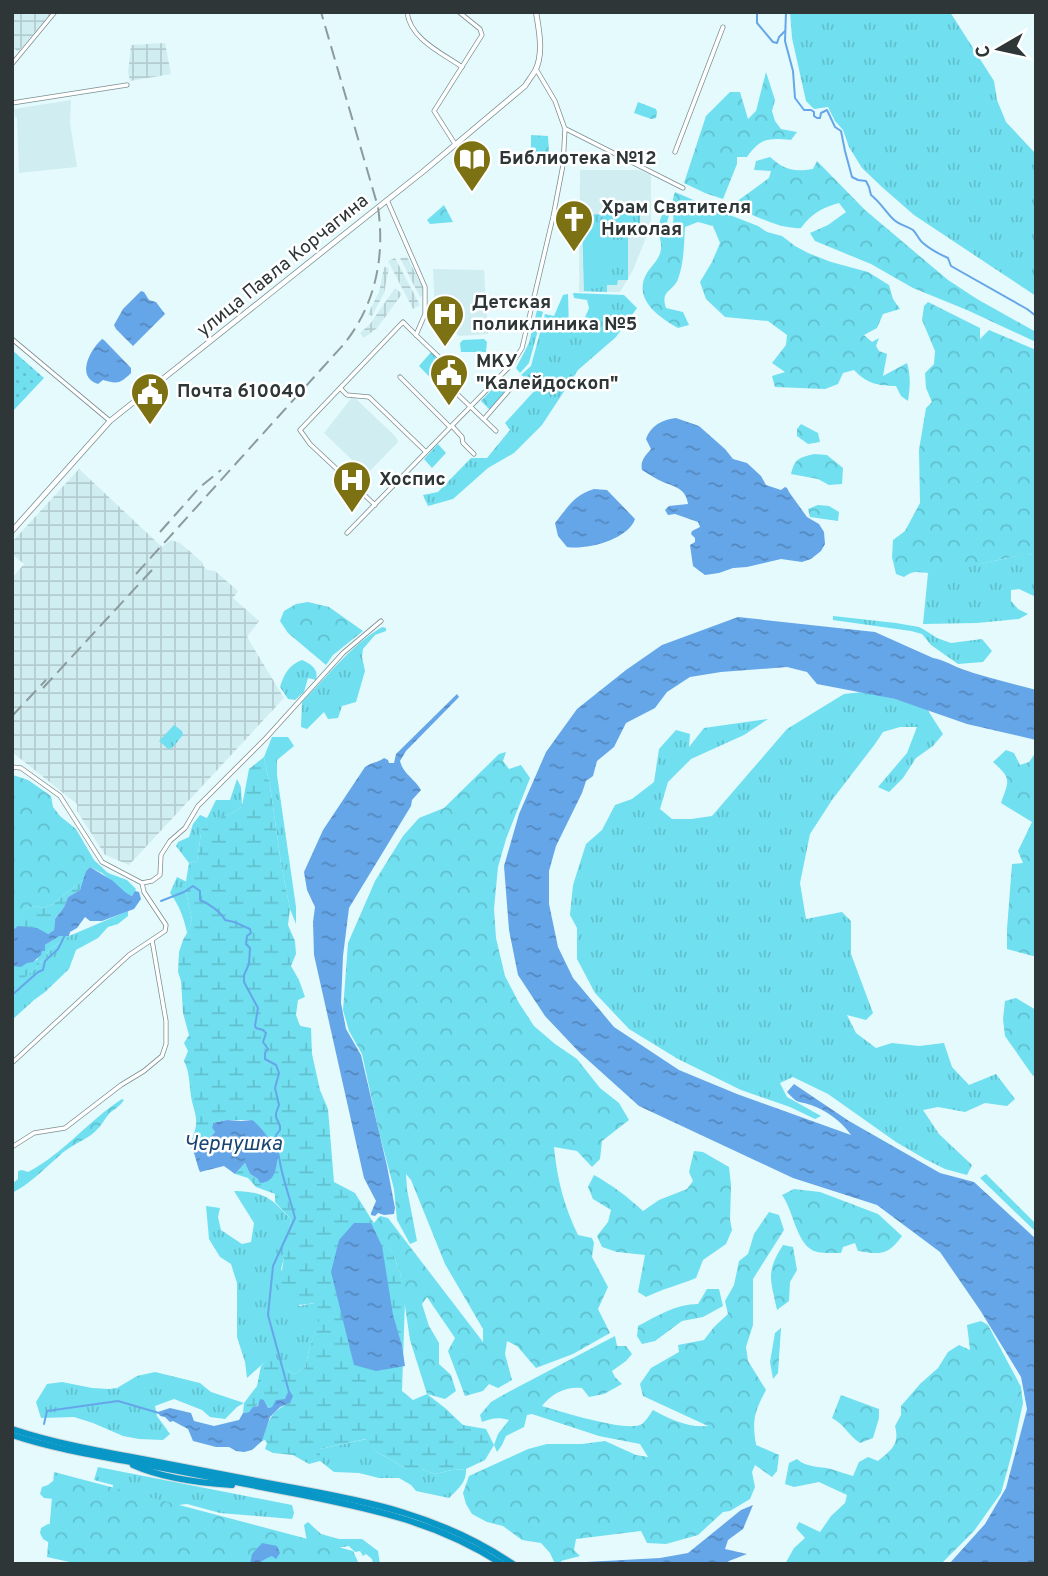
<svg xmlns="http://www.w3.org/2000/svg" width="1048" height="1576" font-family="Overpass,sans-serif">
<defs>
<pattern id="industrial-grid" width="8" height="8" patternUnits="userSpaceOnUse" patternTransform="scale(1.75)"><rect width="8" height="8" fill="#d0edf2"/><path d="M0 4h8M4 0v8" fill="none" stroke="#b3ccd0"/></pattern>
<pattern id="grass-tufts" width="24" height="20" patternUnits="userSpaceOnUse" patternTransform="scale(1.75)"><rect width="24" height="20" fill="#70dff0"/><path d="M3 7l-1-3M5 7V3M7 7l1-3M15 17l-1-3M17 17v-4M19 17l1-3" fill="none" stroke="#61c0ce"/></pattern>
<pattern id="forest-crowns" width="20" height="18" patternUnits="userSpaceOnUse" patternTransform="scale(1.75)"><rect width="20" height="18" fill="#70dff0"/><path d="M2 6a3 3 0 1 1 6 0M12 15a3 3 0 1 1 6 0" fill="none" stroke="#61c0ce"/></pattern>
<pattern id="wetland-marsh" width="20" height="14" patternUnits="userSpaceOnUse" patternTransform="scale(1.75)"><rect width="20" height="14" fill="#70dff0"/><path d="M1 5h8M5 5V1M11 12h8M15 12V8" fill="none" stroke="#61c0ce"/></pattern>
<pattern id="garden-dots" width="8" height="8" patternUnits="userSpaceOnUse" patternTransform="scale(1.75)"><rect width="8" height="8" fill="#70dff0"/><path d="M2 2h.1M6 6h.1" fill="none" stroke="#61c0ce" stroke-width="1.8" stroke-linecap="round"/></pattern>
<pattern id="water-ripples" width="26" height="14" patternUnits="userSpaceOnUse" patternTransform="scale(1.75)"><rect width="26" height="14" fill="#65a6e9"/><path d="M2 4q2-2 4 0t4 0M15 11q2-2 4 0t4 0" fill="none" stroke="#5488be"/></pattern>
</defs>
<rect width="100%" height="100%" fill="#e5fafd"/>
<!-- built -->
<g fill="#d0edf2">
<polygon points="71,100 70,123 77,167 19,173 17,117 15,117 14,109"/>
<polygon points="580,170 639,170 651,175 651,225 633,270 620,292 579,292"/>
<polygon points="433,269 484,270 488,334 459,336 435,312"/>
<polygon points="353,396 396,437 398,442 367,474 324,433"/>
</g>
<!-- industrial -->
<g fill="url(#industrial-grid)">
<polygon points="12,12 52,12 18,52 12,46"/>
<polygon points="165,43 171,74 130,81 128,72 131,45"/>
<polygon points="407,257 423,288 423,295 420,297 400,258"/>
<polygon points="395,258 420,305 413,309 388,261"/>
<polygon points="384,267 389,268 384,293 372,316 368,314 379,292"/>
<polygon points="395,288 402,294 377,328 364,338 360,333 370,324"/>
<polygon points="79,469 162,547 171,540 180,543 202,562 203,566 207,570 215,571 238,591 233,598 259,621 247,637 284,698 129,865 105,855 77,811 77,804 12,752 12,578 24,564 12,554 12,542"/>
</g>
<!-- grass -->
<g fill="url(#grass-tufts)">
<polygon points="790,12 950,12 994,81 997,100 1006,122 1036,154 1036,296 914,215 882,187 862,168 849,147 843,130 835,121 828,107 814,109 806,101 792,38"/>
<polygon points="640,212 640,235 628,236 628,280 618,280 617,285 607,285 607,292 584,291 582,215"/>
<polygon points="573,293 624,295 637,308 616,337 578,370 542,425 514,453 488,468 453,499 428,506 423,495 438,492 471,458 487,458 510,430 505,423 537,388 533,381 521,375 531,366 545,314 554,316 563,295 568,294 569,329 581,327 589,308 587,300 574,298"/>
<polygon points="537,310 543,312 529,363 520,373 516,368 529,343"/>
<polygon points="1036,554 1036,597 1019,589 1011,590 1011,601 1018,609 1028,614 1019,619 977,623 923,624 928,573 980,564 1022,555"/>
<polygon points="833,616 896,623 919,627 923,629 937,638 951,643 982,639 992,651 983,662 958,664 931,645 922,634 911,631 833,620"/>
<path d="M 382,627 L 386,628 L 386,631 L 375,635 L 363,649 L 362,657 L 365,671 L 356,702 L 342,706 L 338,718 L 328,719 L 324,712 L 307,729 L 301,727 L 302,702 C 328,676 350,646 382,627 Z"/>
<path d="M 302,660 C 311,664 319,669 316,680 L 308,678 L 304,692 L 295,700 L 288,699 L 280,687 C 284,674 289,665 302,660 Z"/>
<polygon points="863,692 895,699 927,709 943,734 933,746 916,758 903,778 889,792 878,787 907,753 917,727 900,727 883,732 875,744 832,800 810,834 800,883 806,919 842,912 851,921 851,954 873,1013 866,1020 847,1015 856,1033 876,1048 892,1043 919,1046 944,1043 952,1067 969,1085 996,1074 1015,1099 1007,1106 985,1103 965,1112 938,1107 923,1110 939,1134 972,1165 967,1175 945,1169 925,1159 896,1142 828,1094 793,1077 780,1083 787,1097 821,1116 815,1119 790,1107 741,1090 678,1059 629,1029 595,993 577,959 577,928 570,915 573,885 586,844 602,830 615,805 632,799 654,782 659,749 676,730 690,734 689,747 704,728 768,719 744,735 691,759 668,782 660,809 672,819 691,819 712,816 787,729 844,694"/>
<polygon points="174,725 182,731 183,735 172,748 168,749 159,741"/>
<polygon points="272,737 288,737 294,746 277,760 277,775 296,907 296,924 290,909 281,863 270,786 264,757"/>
<polygon points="237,779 241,787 242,806 234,812 203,826 201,833 197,861 189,863 176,846 178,842 189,837 193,824 200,815 207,818 216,800 230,800"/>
<path d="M 177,877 L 187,882 L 185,887 L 192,920 L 187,933 C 184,918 180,907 170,893 Z"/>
<polygon points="128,911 128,916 118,924 108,927 98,938 76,950 69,969 45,992 34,1000 12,1020 12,988 38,966 50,949 69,936"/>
<path d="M 234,1191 C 265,1192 270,1197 291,1219 L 287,1247 L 281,1269 L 299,1306 L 315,1303 L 323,1312 L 310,1346 L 305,1368 L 294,1374 L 269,1358 L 247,1378 L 245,1362 L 237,1337 L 237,1283 L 231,1264 L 220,1257 L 209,1239 L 206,1206 L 220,1208 L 218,1217 L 221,1230 L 242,1244 L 251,1242 L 254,1223 Z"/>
<polygon points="155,1372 200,1383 211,1392 244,1403 237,1407 225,1419 210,1417 202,1410 174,1399 155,1406 157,1416 170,1434 163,1440 139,1439 123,1436 93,1423 74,1417 41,1418 36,1402 47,1384 62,1382 92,1388 109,1389 117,1388 137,1376"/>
<path d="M 367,1439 L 377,1452 L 407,1469 L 422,1469 L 435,1474 L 452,1470 L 466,1469 C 467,1482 458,1489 449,1498 L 416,1491 L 411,1485 L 399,1478 L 379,1478 L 359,1473 L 334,1472 L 320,1461 L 320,1449 Z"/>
<polygon points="98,1467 292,1505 294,1513 292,1519 220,1513 187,1504 169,1506 111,1500 113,1485 94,1480"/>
<polygon points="74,1478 74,1483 60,1487 58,1497 78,1504 86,1519 73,1539 48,1542 43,1539 40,1533 41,1528 48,1524 57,1525 61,1513 54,1499 44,1498 40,1494 42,1487 48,1485 53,1481"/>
<polygon points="308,1522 321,1534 339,1539 362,1539 378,1551 380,1564 373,1564 372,1559 366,1554 363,1556 360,1551 355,1552 349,1546 337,1548 307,1542 304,1525"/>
</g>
<!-- forest -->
<g fill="url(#forest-crowns)">
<path d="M 766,72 L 775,100 L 772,111 L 775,121 L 781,129 L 797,132 L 791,140 C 769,138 761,137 747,157 L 737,157 L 737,164 L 723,199 L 705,193 L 684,183 L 706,116 L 730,92 L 740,92 L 748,119 L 756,111 Z"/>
<polygon points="638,102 656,109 657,112 656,118 651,119 634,113"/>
<polygon points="531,135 548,136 549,152 531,153"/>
<path d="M 770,157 C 785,170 793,172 813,169 L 817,161 L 865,210 L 948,280 L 977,299 L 1036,332 L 1036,342 L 967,310 L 913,288 L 871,264 L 815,241 L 810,233 L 828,225 L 846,212 L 839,203 C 823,207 811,214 801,228 C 781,230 750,214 732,205 L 769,178 L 771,171 L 754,170 L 756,161 Z"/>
<path d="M 675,192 L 705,205 L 721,208 L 732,216 L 758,226 L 767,232 L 782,236 L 795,246 L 808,253 L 831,262 L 868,272 L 889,285 L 893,299 L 900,309 L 883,314 L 877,328 L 864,335 L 872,342 L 879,338 L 876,346 L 879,351 L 887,354 L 883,376 L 907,363 C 911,376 910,388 908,401 L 901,396 L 896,386 C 878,386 866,383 854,370 L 843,373 L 838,384 L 825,389 L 775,387 L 772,376 L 785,372 L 772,363 L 786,345 L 787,335 L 768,321 L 725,317 L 706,299 L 700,282 L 712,262 L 720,243 L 713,226 L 698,222 L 685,227 C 684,244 684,263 678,279 C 673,292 660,290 666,308 L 683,312 L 689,325 L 678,328 C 658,317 632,298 647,273 C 652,265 660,259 661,249 C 662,242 658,235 659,227 C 659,221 663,213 665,206 L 670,212 L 665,229 L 671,229 C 677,216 669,208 675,192 Z"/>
<polygon points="444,205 453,222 430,224 427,220"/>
<path d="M 928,302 L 980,328 L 980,339 L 989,330 L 1036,350 L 1036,554 C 1001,556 965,571 930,573 C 918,573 915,569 904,577 L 896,574 L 892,557 L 893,540 L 905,531 L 920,503 L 919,450 L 926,408 L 932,402 L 926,388 L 925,373 L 934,364 L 935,351 L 922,320 L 924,306 Z"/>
<polygon points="432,351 459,379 445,393 419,366"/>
<polygon points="500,381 508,389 490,410 481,401"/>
<polygon points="801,424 818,433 820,442 808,444 797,436 797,429"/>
<polygon points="438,444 446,453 432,468 424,459"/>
<path d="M 814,454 L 827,455 L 843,468 L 842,484 L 829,485 L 818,479 L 791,474 C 795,458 799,458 814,454 Z"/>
<polygon points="818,505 829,506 839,512 838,521 810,517 808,509"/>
<polygon points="308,602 329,607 363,631 333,655 326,665 288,633 280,621 284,611 296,604"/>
<path d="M 1006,750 L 1014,753 L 1020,765 L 1029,762 L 1036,752 L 1036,955 L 1033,956 L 1007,949 L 1007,929 L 1012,864 L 1023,863 L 1018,851 L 1032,822 L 1001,803 C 1009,780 1012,779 993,762 Z"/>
<path d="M 506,752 L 503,761 L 509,769 L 521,765 L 530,778 L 506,839 L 498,867 L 494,909 L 496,938 L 505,976 L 519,1003 L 534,1026 L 555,1044 L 577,1059 L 600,1088 L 619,1103 L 629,1120 L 602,1141 L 600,1159 L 592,1167 L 577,1151 L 554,1147 C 557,1179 564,1206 578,1235 L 592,1238 L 594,1243 L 592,1257 L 608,1287 L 598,1309 L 610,1333 L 573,1354 L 536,1368 L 517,1346 L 507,1341 L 505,1354 L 512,1380 L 498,1388 L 489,1384 L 483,1391 L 465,1396 L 448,1351 L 455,1338 L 427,1297 L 422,1304 L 429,1326 L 439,1343 L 439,1364 L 451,1375 L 456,1391 L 445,1399 L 427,1394 L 410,1340 L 400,1272 L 393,1254 L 373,1224 L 380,1216 L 388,1218 L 483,1342 L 483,1329 L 445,1264 L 411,1180 L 406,1174 L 407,1189 L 417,1241 L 410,1244 L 397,1220 L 394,1189 L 379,1132 L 362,1054 L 349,1031 L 343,1010 L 348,943 L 375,881 L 403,836 L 419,818 L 444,808 L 499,754 Z"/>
<polygon points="13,775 28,780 51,796 53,807 60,816 76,829 94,860 108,873 127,880 136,889 133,896 126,894 102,873 90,867 86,871 84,879 53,904 44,908 34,906 22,911 12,922"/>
<polygon points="1016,998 1036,1010 1036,1074 1033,1076 1005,1036 1003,1019 1005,1001"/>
<path d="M 122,1099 L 124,1100 C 118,1109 113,1109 108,1115 C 103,1122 99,1129 91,1135 C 81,1142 68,1147 59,1156 C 44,1169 30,1184 12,1193 L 12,1184 L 18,1179 L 18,1171 L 22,1170 L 28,1172 C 63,1154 88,1121 122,1099 Z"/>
<path d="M 694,1151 L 703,1152 L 729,1167 L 731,1185 L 730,1220 L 732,1230 L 726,1244 L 703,1260 L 696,1278 C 679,1285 662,1289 646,1297 L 638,1292 L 645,1255 L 617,1252 L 602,1247 L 597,1236 L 608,1222 L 611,1210 L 593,1199 L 588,1187 L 594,1175 C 612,1185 628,1197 643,1211 L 659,1200 L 687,1189 L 693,1181 L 689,1172 Z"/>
<polygon points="986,1174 1036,1224 1036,1232 980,1178"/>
<path d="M 794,1189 L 820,1192 L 878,1214 L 902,1236 C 888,1255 881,1255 858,1251 L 855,1243 L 843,1247 L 841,1253 C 832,1253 819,1254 812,1250 C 796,1241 793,1210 782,1195 Z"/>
<path d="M 769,1212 L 779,1215 L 784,1230 L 753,1279 L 753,1325 L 746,1347 L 748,1361 L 766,1390 C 754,1413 752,1420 756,1445 L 779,1455 L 777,1471 L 772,1477 L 755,1465 L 752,1472 L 755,1487 L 750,1499 L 730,1511 L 723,1512 L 698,1535 L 666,1544 L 647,1543 L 641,1531 L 576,1539 L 574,1550 L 580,1556 L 561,1561 L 562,1564 L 555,1564 L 550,1553 L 541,1543 L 522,1540 L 503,1526 L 487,1522 L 472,1514 L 466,1504 L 463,1493 L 469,1476 L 528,1449 L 547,1444 L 582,1444 L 605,1441 L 636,1455 L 648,1457 L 640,1444 L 599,1436 L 532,1414 L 527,1415 L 524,1427 L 506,1436 L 502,1445 L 497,1452 L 494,1445 L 498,1434 L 509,1420 C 499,1417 492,1418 482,1422 L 480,1415 L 491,1402 L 503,1395 L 615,1336 L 617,1346 L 626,1346 L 632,1354 L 626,1361 L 612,1371 L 615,1377 L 622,1384 L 604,1394 L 589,1397 L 582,1388 C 566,1386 551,1394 542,1406 C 560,1411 627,1433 642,1424 C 646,1421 650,1414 653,1410 C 669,1419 689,1428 708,1426 L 643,1396 L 640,1384 L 651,1368 L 679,1352 L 678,1345 L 704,1340 L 714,1327 L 728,1314 L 725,1301 L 734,1285 L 739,1261 L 748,1254 L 754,1234 Z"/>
<path d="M 783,1245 L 793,1247 L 797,1270 L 790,1282 L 789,1301 L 777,1310 C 771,1280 765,1273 783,1245 Z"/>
<path d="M 707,1289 L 719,1289 L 723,1306 L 703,1317 L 682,1321 L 655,1341 L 642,1344 L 637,1336 L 638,1326 C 657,1316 676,1304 698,1304 Z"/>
<path d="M 981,1321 L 988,1325 L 1021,1387 L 1023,1403 L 1012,1453 L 1001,1493 L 974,1531 L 941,1564 L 785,1564 L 794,1548 L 805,1538 L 796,1528 L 799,1522 L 820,1532 L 831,1516 L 845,1503 L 847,1495 L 819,1482 L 794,1487 L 785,1484 L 789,1463 L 797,1459 C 807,1468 819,1466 831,1469 C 838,1471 845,1474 853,1476 L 859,1462 L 868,1457 L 878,1461 C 891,1450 900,1445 895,1426 L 901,1415 L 901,1406 L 920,1384 L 938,1368 L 948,1352 L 959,1345 L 970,1350 L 967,1325 Z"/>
<polygon points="781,1328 778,1373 773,1379 770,1362 775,1333"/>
<path d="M 841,1395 L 879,1409 L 879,1418 L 873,1438 L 860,1443 C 847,1434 846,1426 832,1418 Z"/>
<polygon points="54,1472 353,1551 359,1564 78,1564 47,1557"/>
</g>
<!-- wetland -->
<g fill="url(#wetland-marsh)">
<path d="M 264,757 L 270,786 L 281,863 L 290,909 L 288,925 L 295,941 L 296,954 L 291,966 L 299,980 L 305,997 L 298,1000 L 296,1015 L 300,1026 L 311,1028 L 312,1054 L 320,1090 L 328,1109 L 334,1182 L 355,1193 L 393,1254 L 400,1272 L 405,1300 L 402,1391 L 413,1400 L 427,1394 L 445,1408 L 463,1425 L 486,1429 L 494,1445 L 485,1460 L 466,1469 L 452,1470 L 435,1474 L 422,1469 L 407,1469 L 377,1452 L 366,1439 L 320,1449 L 320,1461 L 309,1464 L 293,1455 L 273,1453 L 265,1449 L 267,1443 L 265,1440 L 262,1441 C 268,1422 270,1411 290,1403 L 285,1399 L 272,1407 L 268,1408 L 264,1400 L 249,1412 L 243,1413 L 244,1403 L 257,1386 L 261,1366 L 269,1357 L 294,1374 L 305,1368 L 310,1346 L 322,1312 L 314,1303 C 293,1307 295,1305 280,1291 C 281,1267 287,1243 291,1219 L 275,1202 L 275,1194 L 256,1187 L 248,1178 L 235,1174 L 245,1163 L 250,1174 L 258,1179 L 252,1120 L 227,1120 L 213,1123 L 212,1128 L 215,1132 L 206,1140 L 198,1139 L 192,1141 C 193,1135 196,1130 196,1124 C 197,1114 192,1105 191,1096 C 189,1083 190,1073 184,1061 L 188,1051 L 184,1043 L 189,1035 L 183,1013 L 181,981 L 178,972 L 179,952 L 183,940 L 187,933 L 192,920 L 185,887 L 189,863 L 197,861 L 201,833 L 203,825 L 234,812 L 242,806 L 249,769 Z"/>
<polygon points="84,879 80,890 68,897 64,907 55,919 54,930 48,934 27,927 14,935 12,938 12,922 21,911 34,906 44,908 53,904"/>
<polygon points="60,936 69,936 50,949 38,966 14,987 12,986 12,966 37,960 45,945"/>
</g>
<!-- garden -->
<polygon fill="url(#garden-dots)" points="12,350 44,378 12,412"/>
<!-- pitch -->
<g fill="#70dff0">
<path d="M 598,237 L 601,237 L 605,243 L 604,284 C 579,303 584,258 584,245 L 590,239 Z"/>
<polygon points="484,339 487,342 486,352 461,352 460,343 463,340"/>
</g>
<!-- water -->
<g fill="url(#water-ripples)">
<polygon points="141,291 144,292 149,300 156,302 165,314 133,346 116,329 114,325 123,309"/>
<path d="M 102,339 L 104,340 L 131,368 L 131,373 C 120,384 117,384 103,380 L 98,384 C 76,377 89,351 102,339 Z"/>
<path d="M 676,418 L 699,426 L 725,449 L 733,459 L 747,463 L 761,476 L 766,485 L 781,490 L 785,487 L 787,488 L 789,492 L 807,517 L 819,524 L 824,532 L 825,544 L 821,551 L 811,559 L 802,562 L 781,559 L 747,567 L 733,568 L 719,573 L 705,575 L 693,566 L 690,545 L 695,542 L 695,538 L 691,534 L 692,531 L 700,527 L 698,522 L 675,514 L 668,515 L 665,510 L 669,506 L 688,504 C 686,489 676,487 663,482 C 656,479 649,474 642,470 C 640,461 645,456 651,449 L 646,439 C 650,426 663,419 676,418 Z"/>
<path d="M 594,489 L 607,490 L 635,519 C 628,540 586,550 567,547 L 558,536 L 555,523 C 568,507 574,495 594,489 Z"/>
<path d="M 738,617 L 875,632 L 933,658 C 943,660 950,664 959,668 C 984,677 1010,683 1036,690 L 1036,740 L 967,724 L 895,699 L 817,684 L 807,672 L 787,667 L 721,672 L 690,677 L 667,692 L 655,708 L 626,723 L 614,747 L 597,761 L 593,776 L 586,781 L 582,793 L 556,846 L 549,871 L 549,904 L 558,947 L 573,978 L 614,1027 L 679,1070 L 737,1094 L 851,1135 C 842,1122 826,1110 811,1105 C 796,1100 799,1105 787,1092 L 794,1084 L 849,1121 L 940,1173 L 974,1182 L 1036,1239 L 1036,1564 L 949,1564 L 985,1524 L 1006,1488 L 1027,1409 L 1021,1377 L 980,1310 L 940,1252 L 877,1205 L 793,1178 L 639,1106 L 579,1052 L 545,1016 L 518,975 L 509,930 L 504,866 L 519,814 L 546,752 L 577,709 L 626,670 L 662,645 Z"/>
<path d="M 457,694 L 459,697 L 406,751 L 400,761 C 403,774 415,779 421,790 L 412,800 L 411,806 L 349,908 L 343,956 L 341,1003 L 346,1029 L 361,1055 L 387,1166 L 395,1208 L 394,1214 L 384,1215 L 378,1213 L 375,1216 L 371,1215 L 371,1213 L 376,1201 L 364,1178 L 314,955 L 313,922 L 315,907 L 307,890 L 304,872 L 323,830 L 365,767 C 372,762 377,763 384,758 L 388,760 L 389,763 L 394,763 L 396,754 Z"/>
<polygon points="90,867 113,881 126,893 132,896 135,891 139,892 141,899 134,909 102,921 90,921 85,917 77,928 70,932 69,936 60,936 45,945 45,951 42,951 41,955 33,962 27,963 21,967 12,966 13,930 18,926 37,928 48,934 54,930 55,919 64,907 68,897 80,890 86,871"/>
<path d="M 227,1120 L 241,1121 L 252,1120 C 264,1129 271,1142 278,1155 C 276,1168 276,1182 260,1183 L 258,1179 L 250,1174 L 245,1163 L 235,1174 L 224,1166 L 200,1172 C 196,1163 196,1154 190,1146 L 192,1141 L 197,1139 L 207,1140 L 215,1132 L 212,1128 L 213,1123 Z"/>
<polygon points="354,1223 371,1223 382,1246 393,1315 402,1346 405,1366 376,1371 354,1365 331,1272 339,1240"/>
<polygon points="289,1390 293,1396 290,1403 280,1407 270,1417 262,1441 252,1450 244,1452 236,1451 229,1447 216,1447 193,1441 188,1429 173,1421 170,1422 165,1417 160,1416 158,1412 170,1408 191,1413 194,1421 214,1426 239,1420 243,1413 249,1412 253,1407 258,1406 260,1399 264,1400 268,1408 272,1407 276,1400 285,1399"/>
<polygon points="753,1505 743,1529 728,1540 725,1549 747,1554 729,1561 726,1564 567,1563 660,1558 688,1553 741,1510"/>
<path d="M 262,1543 L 277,1546 L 280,1553 L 276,1559 L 272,1556 C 263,1559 261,1564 250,1564 L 252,1554 Z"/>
</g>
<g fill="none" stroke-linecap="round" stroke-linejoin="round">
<!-- stream -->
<g stroke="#65a6e9" stroke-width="2">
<polyline points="757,12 757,23 773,42 777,43 779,37 785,31"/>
<path d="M 786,12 L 785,41 L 793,71 L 795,98 L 804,110 L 811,110 L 814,112 L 814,116 L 817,118 L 820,118 L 821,113 L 827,110 L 835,127 L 841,131 L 845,151 L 852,177 L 858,180 L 866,181 L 869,187 L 871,195 C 880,202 886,212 893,219 C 899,225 907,226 913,230 C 917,234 919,240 923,243 C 931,250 939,254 948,258 L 951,266 L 1027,309 L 1036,316"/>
<path d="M 161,901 L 184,892 L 193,886 L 200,891 L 200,900 C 208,903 221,912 225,920 L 234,922 L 250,929 L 251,933 L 247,936 L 246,944 L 250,948 L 249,964 L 244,975 L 244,982 L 258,1008 L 255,1026 L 256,1028 L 263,1030 L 266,1033 L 263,1042 L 268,1049 L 265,1053 L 265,1059 L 276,1065 L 279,1073 L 275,1088 L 279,1105 L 276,1113 L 276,1117 L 280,1126 L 280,1130 L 276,1135 C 277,1143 277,1150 279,1157 C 282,1178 290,1198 295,1218 L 273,1266 L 268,1315 L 289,1392"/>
<polyline points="12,995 38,972 43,970 45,961 58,949 65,935"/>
<polyline points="44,1424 47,1411 118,1401 159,1413"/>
</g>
<defs>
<g id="street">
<path d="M 407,12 C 410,39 442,53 462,67"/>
<polyline points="12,64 55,12"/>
<polyline points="12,103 127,85"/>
<polyline points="566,129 683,188"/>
<polyline points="455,144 434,111 482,35 480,29 459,12"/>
<polyline points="675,152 723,27"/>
<polyline points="416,335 463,380 454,391 496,431"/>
<polyline points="12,339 110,421"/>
<polyline points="400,377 450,427"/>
<polyline points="341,389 347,395 369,397 426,452"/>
<polyline points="484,419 511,388"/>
<polyline points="452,426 462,437 463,443 474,454"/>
<polyline points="375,505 310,444 300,430 403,322 416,335 425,314 425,287 387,200"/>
<polyline points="347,533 512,364 522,348 553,217 563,165 565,129 555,101 536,69"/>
<polyline points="12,767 21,768 60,796 102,862 142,883"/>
<polyline points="12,1063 129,955 165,931 166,925 144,892 142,883 152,881 160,875 161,855 170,841 185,828 198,806 266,738 343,653 381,621"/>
<polyline points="12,1147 34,1133 65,1128 121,1085 144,1071 162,1056 166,1044 166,1021 152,940"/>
</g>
<path id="secondary" d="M 12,531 L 110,421 L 425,170 L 525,86 C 528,81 532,76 535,71 C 544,54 539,30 536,12"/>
<g id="highway">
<path d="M 12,1429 C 54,1443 98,1451 142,1459 C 189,1468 236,1477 283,1486 C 368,1501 440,1515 513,1564"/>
<path d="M 12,1435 C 54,1449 98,1456 142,1464 C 195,1474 249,1485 303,1495 C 377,1510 438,1523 502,1564"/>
<path d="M 133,1465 C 162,1478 201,1483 232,1485"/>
</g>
</defs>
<!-- street casing -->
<use href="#street" stroke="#7c8e91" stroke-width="5"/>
<!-- secondary casing -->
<use href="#secondary" stroke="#7c8e91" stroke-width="6"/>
<!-- highway casing -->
<use href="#highway" stroke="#d5d7d7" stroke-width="8"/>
<!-- street -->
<use href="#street" stroke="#fff" stroke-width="3.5"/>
<!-- secondary -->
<use href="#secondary" stroke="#fff" stroke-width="4.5"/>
<!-- highway -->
<use href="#highway" stroke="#0897c7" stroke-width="6"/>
<!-- rail -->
<g stroke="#8c9b9d" stroke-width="2" stroke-dasharray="14 7" stroke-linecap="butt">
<polyline points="160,532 199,488 221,470"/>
<path d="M 136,574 L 344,344 C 376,304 385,256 378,207 L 321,12"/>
<polyline points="43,688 152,570"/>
<polyline points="12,716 46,680"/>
</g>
</g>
<!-- icons -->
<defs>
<symbol id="library-pin" viewBox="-11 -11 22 30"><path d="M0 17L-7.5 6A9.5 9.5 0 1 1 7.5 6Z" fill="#7c7213" stroke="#fff"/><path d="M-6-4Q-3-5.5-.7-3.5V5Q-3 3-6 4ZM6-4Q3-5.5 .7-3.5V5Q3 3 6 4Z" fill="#fff"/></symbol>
<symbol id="church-pin" viewBox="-11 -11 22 30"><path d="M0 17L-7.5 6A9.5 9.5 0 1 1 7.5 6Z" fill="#7c7213" stroke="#fff"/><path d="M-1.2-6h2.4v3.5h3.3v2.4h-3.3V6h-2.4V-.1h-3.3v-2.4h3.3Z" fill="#fff"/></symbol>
<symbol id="hospital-pin" viewBox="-11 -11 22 30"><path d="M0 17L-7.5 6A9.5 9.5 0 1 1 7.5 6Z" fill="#7c7213" stroke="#fff"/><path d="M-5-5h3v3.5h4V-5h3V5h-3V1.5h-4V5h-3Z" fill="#fff"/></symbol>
<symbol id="civic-pin" viewBox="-11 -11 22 30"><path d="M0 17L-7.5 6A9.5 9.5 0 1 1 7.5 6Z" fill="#7c7213" stroke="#fff"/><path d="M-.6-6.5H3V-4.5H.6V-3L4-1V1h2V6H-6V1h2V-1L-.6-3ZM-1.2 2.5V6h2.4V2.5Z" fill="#fff"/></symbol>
</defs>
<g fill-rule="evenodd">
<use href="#library-pin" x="450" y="137" width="44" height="60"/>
<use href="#church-pin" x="552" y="197" width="44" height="60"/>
<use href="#hospital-pin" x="423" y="292" width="44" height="60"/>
<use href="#civic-pin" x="427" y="351" width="44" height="60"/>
<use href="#civic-pin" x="128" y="370" width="44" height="60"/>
<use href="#hospital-pin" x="330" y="458" width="44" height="60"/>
</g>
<g text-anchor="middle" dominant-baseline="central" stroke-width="5" stroke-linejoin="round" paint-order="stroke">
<!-- poi labels -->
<g font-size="19" font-weight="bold" fill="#2e3637" stroke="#fff" text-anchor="start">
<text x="499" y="159">Библиотека №12</text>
<text x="601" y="208">Храм Святителя<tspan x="601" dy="22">Николая</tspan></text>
<text x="472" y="303">Детская<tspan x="472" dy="22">поликлиника №5</tspan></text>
<text x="476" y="362">МКУ<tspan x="476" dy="22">"Калейдоскоп"</tspan></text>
<text x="177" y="392">Почта 610040</text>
<text x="379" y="480">Хоспис</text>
</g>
<!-- street labels -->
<g font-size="19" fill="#2e3637" stroke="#fff">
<text transform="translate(283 266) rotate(-39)">улица Павла Корчагина</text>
</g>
<!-- water labels -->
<g font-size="21" font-style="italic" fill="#184571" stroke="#fff">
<text x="233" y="1144">Чернушка</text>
</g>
</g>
<!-- border -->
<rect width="1048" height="1576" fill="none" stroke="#2e3637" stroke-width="28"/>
<!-- north arrow -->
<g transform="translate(999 49) rotate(261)" stroke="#ffffff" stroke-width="5" paint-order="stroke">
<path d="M0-5L12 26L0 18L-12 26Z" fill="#2e3637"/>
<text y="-10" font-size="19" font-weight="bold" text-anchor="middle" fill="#2e3637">С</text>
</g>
</svg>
